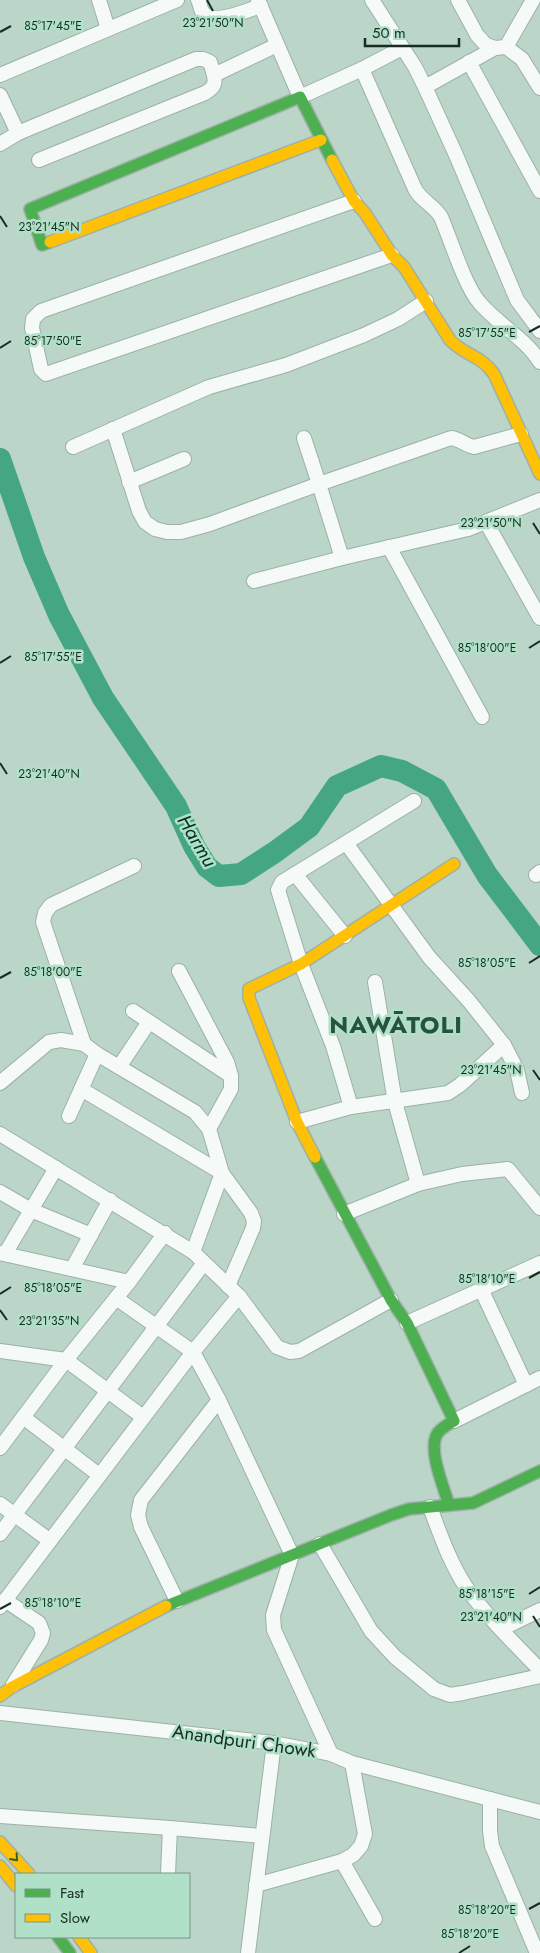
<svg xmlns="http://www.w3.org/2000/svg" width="540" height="1953" font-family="Jost,sans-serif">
<rect width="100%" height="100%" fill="#bbd5c8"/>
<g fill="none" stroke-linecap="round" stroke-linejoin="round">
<!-- river -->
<polyline stroke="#44a682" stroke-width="22" points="0,459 34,557 59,615 103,698 176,806 194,846 207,867 219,876 241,874 275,852 309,827 337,786 381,766 402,771 436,789 487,875 540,945"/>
<defs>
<g id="street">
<polyline points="99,0 108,29"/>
<path d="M 198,0 C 200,3 200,8 202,11 C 210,28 247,10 261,6"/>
<polyline points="258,0 300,97 362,69 402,48"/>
<polyline points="372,0 415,67 425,87 456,155 517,300 540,331"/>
<polyline points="458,0 477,35 486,45 495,48 506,47 522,59 540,88"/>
<polyline points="506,47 533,0"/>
<polyline points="469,62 540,191"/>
<path d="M 362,69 L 415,189 C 421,201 434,205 441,217 C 450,238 465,286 479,302 C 497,324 525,338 540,362"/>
<polyline points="0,75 177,0"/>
<polyline points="425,87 495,48"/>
<polyline points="0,95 18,133"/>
<polyline points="0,144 18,133 196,59 203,59 210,62 214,75 277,45"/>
<path d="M 39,160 L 205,93 C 213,88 216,85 214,75"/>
<polyline points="354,201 41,311 33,319 32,328 41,369 46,374 392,255"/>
<polyline points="113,429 139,511 145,522 155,529 167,532 181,532 210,524 319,484 304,438"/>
<polyline points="73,447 209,387 286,365 364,335 398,319 426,301"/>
<polyline points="129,482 184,459"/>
<polyline points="486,522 540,618"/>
<polyline points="389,547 482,717"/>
<path d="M 342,558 L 319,484 L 451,438 C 460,439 465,445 474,447 L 521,434"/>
<polyline points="254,581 342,558 468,529 540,500"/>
<polyline points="346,843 429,957 469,1001 504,1045 517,1070 522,1093"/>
<polyline points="295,874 345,936"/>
<polyline points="536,875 540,872"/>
<polyline points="179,971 227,1062 231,1076 231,1089 209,1129"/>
<polyline points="375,982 395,1102 418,1184"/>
<polyline points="133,1011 231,1076"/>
<polyline points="84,1044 43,922 45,913 51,905 134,866"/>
<polyline points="119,1067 149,1022"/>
<polyline points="0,1083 49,1042 61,1040 84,1044 97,1054 195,1112 209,1129 222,1173 193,1252"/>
<polyline points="81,1089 222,1173 251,1213 254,1221 253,1228 228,1286"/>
<polyline points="351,1107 333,1046 301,964 278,890 282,882 414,801"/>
<polyline points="69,1116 97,1054"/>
<polyline points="297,1122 351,1107 448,1093 460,1085 504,1045"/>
<polyline points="0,1134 193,1252 239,1296 277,1347 290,1352 299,1351 391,1300"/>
<polyline points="0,1192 31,1210 91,1235"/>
<polyline points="344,1214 418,1184 462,1174 508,1169 540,1208"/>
<polyline points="0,1253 129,1282"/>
<polyline points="5,1254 56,1168"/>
<polyline points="72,1269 110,1200"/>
<polyline points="481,1289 526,1385"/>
<polyline points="116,1298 193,1352 219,1400 292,1555 273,1615 274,1630 331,1754"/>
<polyline points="407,1323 540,1263"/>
<polyline points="0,1351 66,1360 143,1417"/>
<polyline points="23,1417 99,1475"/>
<polyline points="454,1421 540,1378"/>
<polyline points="0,1448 66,1360 129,1282 165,1233"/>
<polyline points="0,1504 49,1540"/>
<path d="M 430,1507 C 440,1534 450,1563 466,1587 C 487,1617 514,1643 540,1670"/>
<polyline points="0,1534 204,1263"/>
<polyline points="320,1544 371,1631 395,1657 434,1689 450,1695 463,1693 540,1676"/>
<polyline points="5,1600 39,1623 43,1633 41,1640 13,1685"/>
<polyline points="177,1601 141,1527 138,1515 141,1500 219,1400"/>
<polyline points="0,1607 193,1352 239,1296"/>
<polyline points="501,1629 540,1610"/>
<polyline points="0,1713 274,1743 331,1754 352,1763 540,1812"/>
<polyline points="490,1799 490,1831 492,1846 537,1953"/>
<polyline points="0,1816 170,1828 262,1836"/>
<polyline points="342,1861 375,1919"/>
<polyline points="168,1874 170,1828"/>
<polyline points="256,1885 342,1861 353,1855 361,1846 365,1834 352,1763"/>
<polyline points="248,1953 274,1743"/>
</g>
<g id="fast">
<polyline points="50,242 42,245 30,209 300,97 332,160"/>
<path d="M 315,1157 L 391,1300 L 407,1323 L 454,1421 C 447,1425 439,1429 436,1436 C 429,1453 444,1488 449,1505"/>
<polyline points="166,1606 391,1515 409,1509 473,1503 540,1471"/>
<polyline points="58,1937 70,1953"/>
</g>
<g id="slow">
<path d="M 332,160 L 354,201 L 365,213 L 392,255 L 404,267 L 450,340 C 464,355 482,356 494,374 L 540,474"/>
<polyline points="50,242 321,140"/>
<polyline points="315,1157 297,1122 249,998 249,989 301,964 454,864"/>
<polyline points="0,1696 12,1687 166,1606"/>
<polyline points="0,1842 29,1874"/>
<polyline points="0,1866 16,1886"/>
<polyline points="79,1937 91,1953"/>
</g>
</defs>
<!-- street casing -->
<use href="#street" stroke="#9db1a7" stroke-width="16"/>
<!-- fast casing -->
<use href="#fast" stroke="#9db1a7" stroke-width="14"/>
<!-- slow casing -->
<use href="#slow" stroke="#9db1a7" stroke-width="14"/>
<!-- street -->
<use href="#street" stroke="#f5f9f7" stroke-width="14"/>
<!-- fast -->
<use href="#fast" stroke="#4caf50" stroke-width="11"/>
<!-- slow -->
<use href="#slow" stroke="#ffc107" stroke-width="11"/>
</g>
<!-- one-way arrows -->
<defs><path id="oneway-chevron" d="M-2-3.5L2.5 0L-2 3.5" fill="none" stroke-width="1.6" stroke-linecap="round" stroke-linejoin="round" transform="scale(1.25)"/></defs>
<use stroke="#2d6034" href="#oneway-chevron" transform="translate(15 1858) rotate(48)"/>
<!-- ticks -->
<path fill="none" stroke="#192c22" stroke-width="2" d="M 207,0 L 213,11M 0,32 L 11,26M 0,216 L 7,227M 529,332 L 540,326M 0,348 L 11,341M 533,523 L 540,534M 529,648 L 540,641M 0,663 L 11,656M 0,763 L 7,774M 529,963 L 540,956M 0,978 L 11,972M 533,1070 L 540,1080M 529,1278 L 540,1272M 0,1294 L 11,1287M 0,1310 L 7,1320M 529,1594 L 540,1587M 0,1609 L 11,1603M 533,1616 L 540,1627M 529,1909 L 540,1903M 459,1953 L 470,1946"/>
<g text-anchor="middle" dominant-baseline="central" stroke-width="5" stroke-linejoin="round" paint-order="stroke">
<!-- street labels -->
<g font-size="19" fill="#192c22" stroke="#b0e0c7">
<text transform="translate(244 1741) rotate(8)">Anandpuri Chowk</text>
</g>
<!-- water labels -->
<g font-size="20" font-style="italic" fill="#003320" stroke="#b0e0c7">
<text transform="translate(197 841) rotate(59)">Harmu</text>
</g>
<!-- district labels -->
<g font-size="24" font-weight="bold" letter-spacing="1" fill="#27533e" stroke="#b0e0c7">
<text x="396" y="1024">NAWĀTOLI</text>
</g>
</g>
<g font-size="12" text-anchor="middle" fill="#192c22" stroke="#b0e0c7" stroke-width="5" stroke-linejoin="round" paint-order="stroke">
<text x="213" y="27">23°21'50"N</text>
<text x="53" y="30">85°17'45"E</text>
<text x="49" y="231">23°21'45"N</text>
<text x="487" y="337">85°17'55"E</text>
<text x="53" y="345">85°17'50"E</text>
<text x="491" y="527">23°21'50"N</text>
<text x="487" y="652">85°18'00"E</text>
<text x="53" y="661">85°17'55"E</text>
<text x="49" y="778">23°21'40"N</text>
<text x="487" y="967">85°18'05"E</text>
<text x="53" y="976">85°18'00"E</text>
<text x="491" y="1074">23°21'45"N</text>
<text x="487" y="1283">85°18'10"E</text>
<text x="53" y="1292">85°18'05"E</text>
<text x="49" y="1325">23°21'35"N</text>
<text x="487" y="1598">85°18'15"E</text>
<text x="53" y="1607">85°18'10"E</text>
<text x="491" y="1621">23°21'40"N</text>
<text x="487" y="1914">85°18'20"E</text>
<text x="470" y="1938">85°18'20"E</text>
</g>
<!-- legend -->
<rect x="15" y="1873" width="175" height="65" fill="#b0e0c7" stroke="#749885"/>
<rect x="25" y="1889" width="25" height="8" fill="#4caf50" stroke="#749885"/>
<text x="60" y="1898" font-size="15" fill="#192c22">Fast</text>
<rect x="25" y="1914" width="25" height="8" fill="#ffc107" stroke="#749885"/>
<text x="60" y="1923" font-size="15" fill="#192c22">Slow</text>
<!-- scale -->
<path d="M365 38v8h94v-8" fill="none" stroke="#192c22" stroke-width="2.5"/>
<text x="372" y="38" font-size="15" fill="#192c22" stroke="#b0e0c7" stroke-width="4" paint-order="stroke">50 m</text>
</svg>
